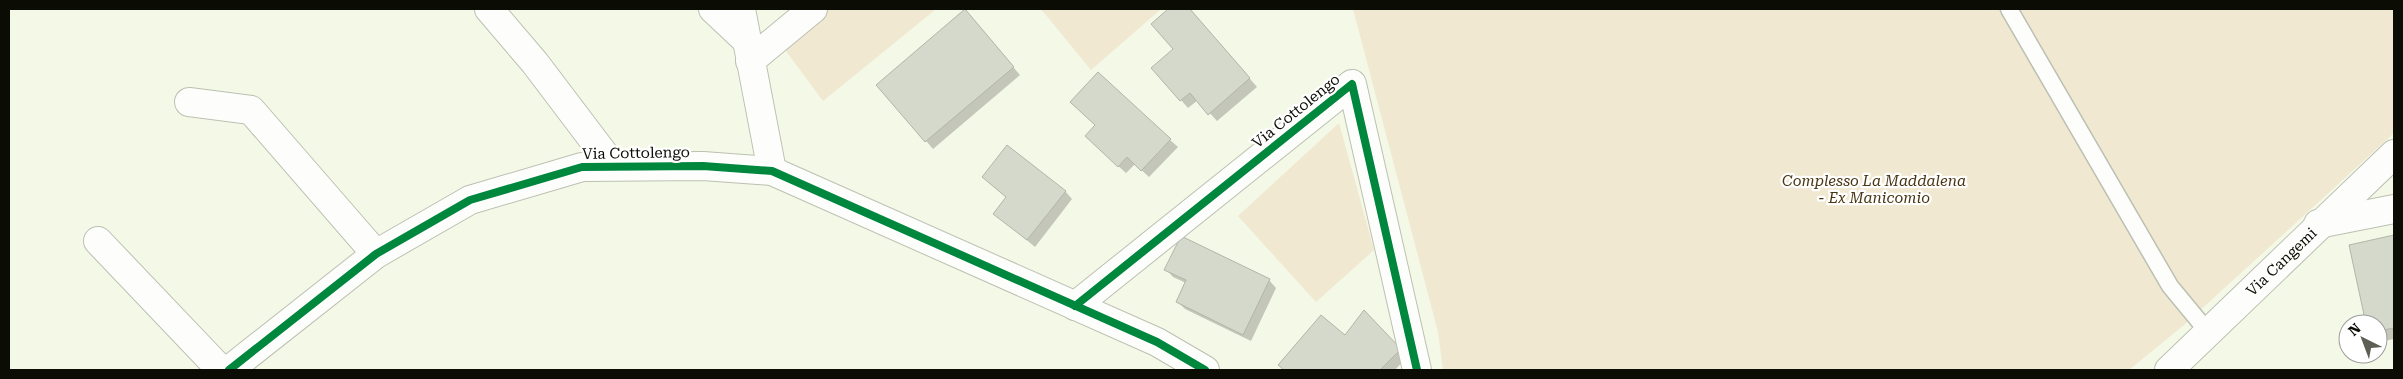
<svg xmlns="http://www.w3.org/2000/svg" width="2403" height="379" font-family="'Roboto Serif',serif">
<rect width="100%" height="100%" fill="#f4f8e6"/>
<!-- green -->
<g fill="#f0e8d1">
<polygon points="829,9 936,9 823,101 783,47"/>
<polygon points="1041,9 1161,9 1091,70"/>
<polygon points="1353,9 2394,9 2394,133 2184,325 2129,370 1443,370 1438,332"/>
<polygon points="1339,123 1374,250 1316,302 1238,216"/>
</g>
<!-- shadow -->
<g fill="#0003">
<polygon points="1170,9 1190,9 1257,87 1217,121 1198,100 1188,108 1181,100 1174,50 1152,24"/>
<polygon points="972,18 1020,75 933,149 878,85"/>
<polygon points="1170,140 1178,147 1149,177 1135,164 1126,173 1094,144"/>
<polygon points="983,177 1065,191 1072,199 1035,247 995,214 1007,198"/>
<polygon points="2394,236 2394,339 2379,342 2378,324 2367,324 2351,246"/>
<polygon points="1166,269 1269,280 1276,288 1251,341 1185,309 1178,302 1186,283 1173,277"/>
<polygon points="1364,312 1407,357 1395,370 1285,370 1280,365 1345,336"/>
</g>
<!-- building -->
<g fill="#d4d9cc" stroke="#b1b6a9">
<polygon points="965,9 1014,67 925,142 876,85"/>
<polygon points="1168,9 1190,9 1250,78 1208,115 1190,93 1180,101 1151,68 1173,49 1151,24"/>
<polygon points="1098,72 1171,139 1141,171 1127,157 1118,167 1085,136 1095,125 1070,102"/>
<polygon points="1007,145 1066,191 1027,240 993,214 1006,197 982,177"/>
<polygon points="2394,235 2394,328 2378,331 2378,324 2366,324 2349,245"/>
<polygon points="1181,236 1270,279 1243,335 1176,302 1186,280 1164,270"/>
<polygon points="1364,310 1401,349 1380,370 1284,370 1278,365 1321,315 1345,335"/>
</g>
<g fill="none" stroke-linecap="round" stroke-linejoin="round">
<defs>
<polyline id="service" points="2009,9 2170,286 2208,332"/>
<g id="minor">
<polyline points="489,9 535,63 613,166"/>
<polyline points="713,9 746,40"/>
<polyline points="741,9 772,171"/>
<polyline points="750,61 813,9"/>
<polyline points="189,102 251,110 376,254"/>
<polyline points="2318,224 2394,209"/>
<polyline points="98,241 221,370"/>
<polyline points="1075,306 1352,84 1417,370"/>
<polyline points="229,370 376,254 470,200 582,167 703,166 772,171 1157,342 1205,370"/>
<path id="s1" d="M 2169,370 L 2394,154"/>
</g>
</defs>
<!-- service casing -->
<use href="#service" stroke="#bcc0b2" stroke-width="19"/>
<!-- minor casing -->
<use href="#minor" stroke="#bcc0b2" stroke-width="30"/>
<!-- service -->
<use href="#service" stroke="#fdfefb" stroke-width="16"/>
<!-- minor -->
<use href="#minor" stroke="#fdfefb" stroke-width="28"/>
<defs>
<g id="cycleway">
<polyline points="1075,306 1352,84 1417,370"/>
<polyline points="229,370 376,254 470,200 582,167 703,166 772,171 1157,342 1205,370"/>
</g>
</defs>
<!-- cycleway casing -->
<use href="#cycleway" stroke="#fff" stroke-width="11"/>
<!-- cycleway -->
<use href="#cycleway" stroke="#00873e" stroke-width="8"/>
</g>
<g text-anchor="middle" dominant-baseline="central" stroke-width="4.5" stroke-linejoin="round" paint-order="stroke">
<!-- street labels -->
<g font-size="15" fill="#0b0d04" stroke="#fff">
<text transform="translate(1296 111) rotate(-39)">Via Cottolengo</text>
<text transform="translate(636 153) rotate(-1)">Via Cottolengo</text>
<text stroke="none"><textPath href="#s1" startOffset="156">Via Cangemi</textPath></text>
</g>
<!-- park labels -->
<g font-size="15" font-style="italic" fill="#483411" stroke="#fff">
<text x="1874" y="181">Complesso La Maddalena<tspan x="1874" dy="17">- Ex Manicomio</tspan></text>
</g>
</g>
<!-- border -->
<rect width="2403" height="379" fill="none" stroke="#0b0d04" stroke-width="20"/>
<!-- north arrow -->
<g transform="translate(2363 339) rotate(318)"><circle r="24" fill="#ffffff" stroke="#9d9e9b"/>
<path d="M0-4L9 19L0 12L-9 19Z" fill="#5d5f53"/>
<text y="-8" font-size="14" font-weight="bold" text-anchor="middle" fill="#0b0d04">N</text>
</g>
</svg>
